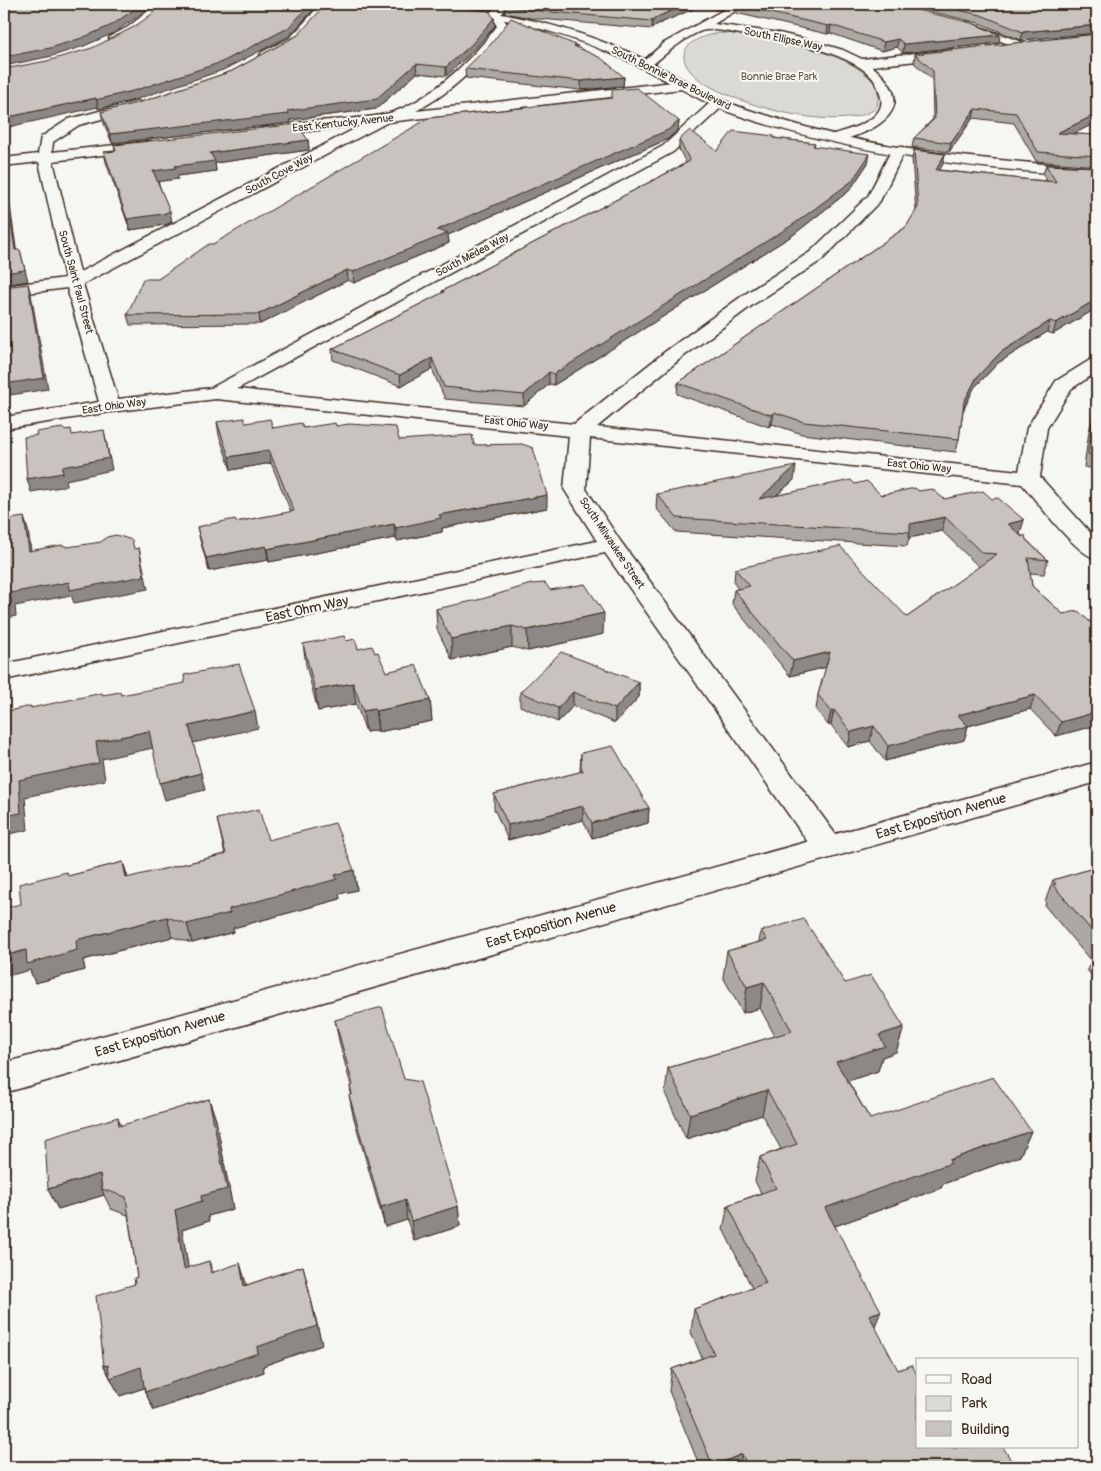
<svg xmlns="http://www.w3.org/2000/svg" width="1101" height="1471" font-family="Pangolin,sans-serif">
<rect width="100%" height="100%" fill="#f6f6f2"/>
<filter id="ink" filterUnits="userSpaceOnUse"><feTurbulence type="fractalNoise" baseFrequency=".02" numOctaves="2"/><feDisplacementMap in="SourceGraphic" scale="10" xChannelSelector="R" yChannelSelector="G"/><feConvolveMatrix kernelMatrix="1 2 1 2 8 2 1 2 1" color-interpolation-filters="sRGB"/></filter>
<g filter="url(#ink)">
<!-- green -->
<path fill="#dad9d3" stroke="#8a8278" d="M 723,33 C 762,35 852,50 875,84 C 880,91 878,99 877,107 C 845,137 725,103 695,76 C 667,50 698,34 723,33 Z"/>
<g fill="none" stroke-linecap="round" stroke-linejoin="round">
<defs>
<g id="street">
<path d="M 157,4 L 168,4 C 159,15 125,44 111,40 L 109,38 L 111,36 L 128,27 Z"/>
<path d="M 321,4 L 332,4 C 321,20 283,63 262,58 L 260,55 L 262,52 L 290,38 Z"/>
<path d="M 500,4 L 511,4 L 500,15 L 509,26 C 485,60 453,92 416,111 L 682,81 L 688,85 L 682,89 L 388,122 L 83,284 L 118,399 L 211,388 L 663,146 L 713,100 L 723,100 L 725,103 L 723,106 L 673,152 L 237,389 L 574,424 L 666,351 L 742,296 L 810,252 L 868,196 L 893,147 L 903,147 L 905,150 L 880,201 L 822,260 L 754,304 L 680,359 L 597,427 L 1019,471 L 1027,428 L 1056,381 L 1090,360 L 1097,358 L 1097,372 L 1071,389 L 1047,428 L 1040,477 L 1097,540 L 1097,559 C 1075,554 1038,502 1022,484 L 590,438 L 586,489 L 621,542 L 839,839 L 843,847 L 839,855 L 828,858 L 817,855 L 605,553 L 4,680 L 4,664 L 597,541 L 564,489 L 569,436 L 216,399 L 110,412 L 4,429 L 4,417 L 99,402 L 67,288 L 4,296 L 4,286 L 65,278 L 39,162 L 4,166 L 4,158 L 38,154 L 41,137 L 69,119 L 138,101 L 145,105 L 143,108 L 79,125 L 53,142 L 52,152 L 151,141 L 158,145 L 151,149 L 53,161 L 80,272 L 362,125 L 264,136 L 259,135 L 257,132 L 259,129 C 298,119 341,122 381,115 C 423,108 473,59 497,26 L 488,14 Z"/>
<path d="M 734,4 L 747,4 L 714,24 L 779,33 L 809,40 L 843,50 L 862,59 L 952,49 L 958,53 L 952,57 L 872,66 C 922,107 879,131 835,142 L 828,138 L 830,135 C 847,130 890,120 880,94 C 879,90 877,84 874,80 C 851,50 776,39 740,34 C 729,32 716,29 706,30 C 692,31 660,58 649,68 L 645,69 L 639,65 L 664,43 Z"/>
<polygon points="966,22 1025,43 1027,45 1025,47 1017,47 962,27 960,25 962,23"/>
</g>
<g id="secondary">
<path d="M 389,4 C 471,4 552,19 628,52 C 659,65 688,84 719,98 C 735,106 752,111 769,116 C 874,151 987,160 1097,168 L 1097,176 C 976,170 852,154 737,115 C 696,101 661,75 622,58 C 575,37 523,22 473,14 C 447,11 420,10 394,7 Z"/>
<polygon points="1097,762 1097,782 4,1093 4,1063"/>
</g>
</defs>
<!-- street casing -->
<use href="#street" stroke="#3b2a1e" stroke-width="3"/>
<!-- secondary casing -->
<use href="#secondary" stroke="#3b2a1e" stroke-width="3"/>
<!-- street -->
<use href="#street" fill="#f6f6f2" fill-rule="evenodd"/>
<!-- secondary -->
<use href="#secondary" fill="#f6f6f2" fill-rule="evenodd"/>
</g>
<!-- wall -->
<g fill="#aca8a3" stroke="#3b2a1e">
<polygon points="424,4 497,4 490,10 450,5"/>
<polygon points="506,4 731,4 720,10 700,6 656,25 652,29 530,18 505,13 505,5"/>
<polygon points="899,4 1097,4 1097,33 1021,40 979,23"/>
<polygon points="736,5 999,43 903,53 897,47 882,51 830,33 827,34 736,13"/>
<polygon points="494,18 495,26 471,53 446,76 417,73 376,109 290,120 291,123 112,143 103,121 101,112 144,101 232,71 298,35"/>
<polygon points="1097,34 1097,122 1073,134 1097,135 1097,166 1036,161 1014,123 973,118 949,152 912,147 914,138 933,119 932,79 914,63 915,54"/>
<polygon points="578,48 624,77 623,86 581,90 466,78 465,69"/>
<polygon points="679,121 678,130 668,139 448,235 449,243 354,283 348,280 260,324 130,325 127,315 158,279 213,244"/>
<polygon points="774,138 815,143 814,146 868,163 850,190 793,235 554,385 549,384 524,406 445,399 432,369 401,386 333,360 332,349 442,293 442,291 686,163 679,149 679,140 717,151"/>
<polygon points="308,140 309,150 215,163 216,171 177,176 178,179 158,181 172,222 165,225 130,230 106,162 104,152 115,151 114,145"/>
<polygon points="914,150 943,164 939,170 1022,179 1047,181 1043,174 1046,165 1097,167 1097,308 1053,334 1047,332 998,363 974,388 963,411 959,439 956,452 802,434 772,424 769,427 677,394 678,383 906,227 916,211 912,159"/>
<polygon points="1096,408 1097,408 1097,469 1084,467 1089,431"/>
<polygon points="217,422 246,423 273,428 303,428 336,426 399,440 474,445 547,508 442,528 442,532 397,541 395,538 269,562 268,560 209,571 200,540 197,527 236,522 291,512 271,463 231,470 219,435"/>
<polygon points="794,480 777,495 855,484 881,495 919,491 944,499 1020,534 1048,560 1044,574 1030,573 1032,586 1063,614 1097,628 1097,725 1056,736 1030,709 968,726 964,740 885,761 870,741 848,747 831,725 828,725 816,710 818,695 826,667 790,676 732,604 734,590 738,589 734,583 735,569 907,617 979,567 942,531 909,538 907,546 676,532 656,508 657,494"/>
<polygon points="550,590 603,634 528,651 512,647 452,660 437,629 436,609"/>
<polygon points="346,641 358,649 375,653 386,672 430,700 432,721 378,732 378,730 366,732 356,704 318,711 306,665 303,644"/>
<polygon points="639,682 639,697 615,723 573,706 558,722 520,706 520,692"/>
<polygon points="581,753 649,808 648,823 592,838 583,820 508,840 494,809 494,794 580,772"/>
<polygon points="217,819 268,840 354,870 357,890 339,894 340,899 233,928 234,932 192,943 172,937 83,960 85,970 35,983 30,970 21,904 69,876 123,862 128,878 225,854"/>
<polygon points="1097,867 1097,986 1091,978 1092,976 1087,970 1091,961 1045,906 1046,903 1045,902 1053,880"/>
<polygon points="761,931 845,983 904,1027 896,1052 882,1057 878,1071 848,1081 870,1119 1031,1131 1020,1156 943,1184 941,1188 835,1226 875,1327 917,1447 1015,1467 700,1467 669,1391 672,1369 702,1358 691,1332 694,1309 752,1288 723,1229 728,1205 761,1193 755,1181 760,1157 781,1149 762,1115 686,1139 665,1093 668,1068 775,1036 760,1008 743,1013 723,977 727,951 759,942"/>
<polygon points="335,1020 404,1079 458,1206 460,1226 414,1241 407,1220 385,1227 353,1115 349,1095 351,1094 350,1086 351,1086 339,1041"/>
<polygon points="209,1099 216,1120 233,1209 208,1216 209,1221 182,1230 188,1268 209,1261 213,1272 247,1285 303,1266 322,1345 263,1366 264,1372 154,1410 145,1392 144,1388 120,1396 104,1366 137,1277 128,1215 111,1209 104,1195 58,1209 48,1189 118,1117 121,1126"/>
</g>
<!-- shaded-wall -->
<g fill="#8c8885" stroke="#3b2a1e">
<polygon points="142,4 155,4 114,33 84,46 52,56 4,66 4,57"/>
<polygon points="311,4 319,4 289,36 223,70 134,100 98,109 96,100"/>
<polygon points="490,4 497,4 490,10"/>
<polygon points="687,4 700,4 700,6 656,25 652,29 652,21 657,17"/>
<polygon points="721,4 731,4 720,10"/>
<polygon points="494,18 495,26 471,53 446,76 446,67"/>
<polygon points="831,25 830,33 827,34 828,26"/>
<polygon points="1097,25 1097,33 1021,40 1023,32"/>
<polygon points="1000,35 999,43 903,53 904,44"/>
<polygon points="898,39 897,47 882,51 884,42"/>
<polygon points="416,64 417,73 376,109 290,120 291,123 112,143 110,134 287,111"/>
<polygon points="624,77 623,86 581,90 581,81"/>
<polygon points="96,98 98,107 4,128 4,118"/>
<polygon points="975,109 973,118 949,152 951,143"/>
<polygon points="1097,114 1097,122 1055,143 1057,133"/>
<polygon points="679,121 678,130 668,139 448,235 449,243 354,283 353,272 437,230"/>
<polygon points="308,140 309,150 215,163 216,171 177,176 178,179 155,182 153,171 175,166 210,153"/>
<polygon points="870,154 868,163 850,190 793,235 554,385 554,374"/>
<polygon points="945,154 943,164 934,180 936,170"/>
<polygon points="5,162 8,172 9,199 18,261 15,250 6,189"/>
<polygon points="170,211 172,222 165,225 130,230 127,219"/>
<polygon points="20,250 28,281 4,285 4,273"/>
<polygon points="347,270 348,280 260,324 259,314"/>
<polygon points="28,284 31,294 48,389 4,396 4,384"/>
<polygon points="1097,299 1097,308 1053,334 1056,323"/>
<polygon points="1050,321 1047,332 998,363 974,388 961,414 964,402 977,377 1001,352"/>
<polygon points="432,358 432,369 401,386 400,375"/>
<polygon points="549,372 549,384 524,406 524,395"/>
<polygon points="774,412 772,424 769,427 771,415"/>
<polygon points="104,430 112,470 66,480 67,486 31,492 27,479 62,467"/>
<polygon points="269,450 271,463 231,470 229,457"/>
<polygon points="796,466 794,480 757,512 759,499"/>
<polygon points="547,495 547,508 442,528 442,532 397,541 396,528 439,515"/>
<polygon points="24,517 28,530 33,565 29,551"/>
<polygon points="945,517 942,531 909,538 910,524"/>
<polygon points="1024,520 1020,534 1004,538 1008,524"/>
<polygon points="394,524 395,538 269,562 267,549"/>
<polygon points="266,546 268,560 209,571 206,558"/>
<polygon points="139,548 148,589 74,603 71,595 15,606 16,616 4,619 4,605 10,593"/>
<polygon points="604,613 603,634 528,651 527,630"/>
<polygon points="512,626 512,647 452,660 451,639"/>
<polygon points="830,652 827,667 790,676 793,661"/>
<polygon points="639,682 639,697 615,723 615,709"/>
<polygon points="353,683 356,704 318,711 315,690"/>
<polygon points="573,692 573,706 558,722 558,708"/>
<polygon points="1035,695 1030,709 968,726 964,740 885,761 888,746 958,715"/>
<polygon points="430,700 432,721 378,732 376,711"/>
<polygon points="375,709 378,730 366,732 363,711"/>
<polygon points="834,710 831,725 828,725 831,711"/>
<polygon points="255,711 258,728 193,743 189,726"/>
<polygon points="1097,712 1097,725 1056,736 1061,722"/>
<polygon points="874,726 870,741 848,747 851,732"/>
<polygon points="149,731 153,748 102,759 105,780 25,797 28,830 4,835 4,816 19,780 96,742"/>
<polygon points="201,773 205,790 165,800 160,783"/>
<polygon points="583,806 583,820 508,840 508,825"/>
<polygon points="649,808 648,823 592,838 592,823"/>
<polygon points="123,862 129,882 126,878"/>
<polygon points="354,870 357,890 339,894 340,899 233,928 234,932 192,943 187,924 229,909 335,875"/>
<polygon points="167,917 172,937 83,960 85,970 35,983 30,970 4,977 4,956 26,950 76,940"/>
<polygon points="764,982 760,1008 743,1013 747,987"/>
<polygon points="904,1027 896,1052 882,1057 878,1071 830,1087 836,1062 879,1035"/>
<polygon points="767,1090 762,1115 686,1139 690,1114"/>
<polygon points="209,1099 216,1120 233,1209 208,1216 209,1221 182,1230 192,1289 184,1269 175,1210 201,1196"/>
<polygon points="1031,1131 1020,1156 943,1184 941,1188 818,1232 825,1208 949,1160"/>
<polygon points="100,1174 102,1189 104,1195 58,1209 48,1189"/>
<polygon points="405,1200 407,1220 385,1227 381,1207"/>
<polygon points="458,1206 460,1226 414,1241 411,1221"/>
<polygon points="240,1263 246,1283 251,1305 244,1286"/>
<polygon points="303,1266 322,1345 263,1366 264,1372 154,1410 145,1392 257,1347"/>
<polygon points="881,1311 872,1334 869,1315"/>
<polygon points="108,1365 141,1367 150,1386 120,1396 104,1366"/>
<polygon points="742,1454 739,1467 713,1467 713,1466"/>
</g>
<!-- building -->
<g fill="#c8c3be" stroke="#3b2a1e">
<polygon points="4,4 142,4 112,25 82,38 50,48 4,57"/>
<polygon points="161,4 311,4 288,28 222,62 133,91 96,100 96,98 4,118 4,69 47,61 92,48 134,27 152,14"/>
<polygon points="326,4 420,4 489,11 494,18 471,45 446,67 416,64 376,99 287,111 289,114 110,134 101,112 144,101 232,71 298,35"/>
<polygon points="506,4 687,4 657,17 652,21 530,10 505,5"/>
<polygon points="739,4 892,4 972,23 1000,35 904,44 898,39 884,42 831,25 828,26 736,5"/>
<polygon points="933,4 1097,4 1097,25 1023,32 981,15"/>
<polygon points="511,18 578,46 574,46 601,58 624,77 581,81 465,69 491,44"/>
<polygon points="1097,34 1097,114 1057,133 1097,135 1097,156 1038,152 1016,113 975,109 951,143 914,138 935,118 933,71 915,54"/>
<polygon points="637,88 679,121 668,130 437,230 448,233 353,272 347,270 259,314 127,315 143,279 158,279 209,244 213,244 429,118 612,98 612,90"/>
<polygon points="297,124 308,140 210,153 215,161 175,166 176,168 153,171 170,211 163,214 127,219 104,152 116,151 114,145"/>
<polygon points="690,130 717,151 733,131 774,136 773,138 815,143 813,146 870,154 852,181 794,224 554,374 549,372 524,395 444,387 432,358 400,375 332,349 444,292 442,291 690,161 679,140"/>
<polygon points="914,150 945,154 936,170 1022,179 1056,182 1046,165 1097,167 1097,299 1056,323 1050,321 1001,352 977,377 964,402 959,439 804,422 774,412 771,415 678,383 906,227 918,207"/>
<polygon points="4,162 5,162 6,189 15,250 20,250 25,270 4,273"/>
<polygon points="28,284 44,378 4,384 4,287"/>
<polygon points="1096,408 1097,408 1097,456 1088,454 1093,418 1095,418"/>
<polygon points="244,418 246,423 270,419 273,428 301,423 303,428 335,423 336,426 349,424 396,427 399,440 472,435 474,445 522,444 533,448 547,495 439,515 441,518 396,528 394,524 267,549 266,546 206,558 197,527 235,519 236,522 294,511 269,450 229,457 217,422"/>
<polygon points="63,428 64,430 71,429 72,435 104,430 109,458 62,467 63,473 27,479 24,437 37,435 36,432"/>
<polygon points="796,466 759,499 851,480 855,484 867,481 881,495 915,488 919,491 932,489 944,499 983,491 992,499 998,498 1024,520 1008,524 1022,537 1025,535 1026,540 1048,560 1028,558 1032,586 1063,614 1078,611 1097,628 1097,712 1061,722 1035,695 958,715 968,726 888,746 874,726 851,732 834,710 831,711 818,695 830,652 793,661 734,590 750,586 735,569 840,546 907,617 997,554 982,553 945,517 910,524 910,532 677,518 657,494"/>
<polygon points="24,517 29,551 62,545 68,547 101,542 107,537 116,535 132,540 134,549 139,548 144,576 70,590 69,582 10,593 12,603 4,605 4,520"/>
<polygon points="545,583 550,590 585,584 604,613 527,630 512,626 451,639 436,609 482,599 531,584"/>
<polygon points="344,636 346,641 355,639 358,649 372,646 375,653 378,652 386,672 416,665 430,700 376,711 375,709 363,711 353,683 315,690 303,644"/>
<polygon points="561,652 639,682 615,709 573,692 558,708 520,692"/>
<polygon points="239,664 255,711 189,726 201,773 160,783 149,731 96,742 99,763 19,780 21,813 4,816 4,712 31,706 31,708 102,693 103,695 120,692 121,695 185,683 184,675"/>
<polygon points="613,746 649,808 592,823 583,806 508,825 494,794 583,771 581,767 581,753"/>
<polygon points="259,809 268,840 335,823 354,870 335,875 337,879 229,909 230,913 187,924 167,917 76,940 77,950 27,964 26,950 4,956 4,908 21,904 19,884 67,872 68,876 123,862 126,878 226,854 217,819"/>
<polygon points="1097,867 1097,937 1053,885 1056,884 1053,880"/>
<polygon points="804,919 845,983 871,975 904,1027 879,1035 885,1046 836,1062 870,1119 993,1077 1031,1131 949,1160 951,1163 825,1208 881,1311 869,1315 898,1370 912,1365 917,1375 917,1447 1003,1447 1015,1467 748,1467 742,1454 713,1466 672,1369 714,1354 694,1309 766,1283 728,1205 776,1188 760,1157 797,1144 767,1090 690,1114 668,1068 792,1031 764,982 747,987 727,951 767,940 761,931"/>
<polygon points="382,1007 404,1079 420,1082 458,1206 411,1221 405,1200 381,1207 349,1095 352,1094 350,1086 353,1085 335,1020"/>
<polygon points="209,1099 227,1189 201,1196 202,1201 175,1210 184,1269 209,1261 211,1273 240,1263 244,1286 303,1266 317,1326 257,1347 258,1353 145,1392 141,1367 110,1378 108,1365 104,1366 96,1296 135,1284 134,1278 137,1277 126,1197 102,1189 100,1174 48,1189 45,1139 118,1117 119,1126"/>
</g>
</g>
<g text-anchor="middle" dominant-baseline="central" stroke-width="4" stroke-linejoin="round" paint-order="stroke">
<!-- far-street labels -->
<g font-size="11" fill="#3b2a1e" stroke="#f6f6f2">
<text transform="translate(783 39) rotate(12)">South Ellipse Way</text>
<text transform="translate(671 78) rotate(26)">South Bonnie Brae Boulevard</text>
<text transform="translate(343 123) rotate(-6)">East Kentucky Avenue</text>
<text transform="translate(279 174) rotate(-28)">South Cove Way</text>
<text transform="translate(472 255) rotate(-28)">South Medea Way</text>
<text transform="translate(76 282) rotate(75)">South Saint Paul Street</text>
<text transform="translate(114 406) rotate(-8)">East Ohio Way</text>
<text transform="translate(516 423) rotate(6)">East Ohio Way</text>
<text transform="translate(919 466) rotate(6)">East Ohio Way</text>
<text transform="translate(612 543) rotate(56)">South Milwaukee Street</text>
</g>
<!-- far-park labels -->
<g font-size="11" fill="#63564b" stroke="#f6f6f2">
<text x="779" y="76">Bonnie Brae Park</text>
</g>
<!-- street labels -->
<g font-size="14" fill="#3b2a1e" stroke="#f6f6f2">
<text transform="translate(307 609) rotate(-12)">East Ohm Way</text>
<text transform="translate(941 816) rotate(-16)">East Exposition Avenue</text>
<text transform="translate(551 925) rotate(-16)">East Exposition Avenue</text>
<text transform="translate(160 1034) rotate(-16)">East Exposition Avenue</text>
</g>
</g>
<!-- margin -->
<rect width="1101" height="1471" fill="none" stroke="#f6f6f2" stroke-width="20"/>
<rect x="10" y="10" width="1081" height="1451" fill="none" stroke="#3b2a1e" stroke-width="2" filter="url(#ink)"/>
<!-- legend -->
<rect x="916" y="1358" width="162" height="90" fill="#f6f6f2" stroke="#aba49d"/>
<rect x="926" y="1375" width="25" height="8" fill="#f6f6f2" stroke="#aba49d"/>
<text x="961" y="1384" font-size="15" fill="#3b2a1e">Road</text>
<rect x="926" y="1396" width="25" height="15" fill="#dad9d3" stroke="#aba49d"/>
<text x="961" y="1408" font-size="15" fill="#3b2a1e">Park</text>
<rect x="926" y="1421" width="25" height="15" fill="#c8c3be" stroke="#aba49d"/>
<text x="961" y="1434" font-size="15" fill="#3b2a1e">Building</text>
</svg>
